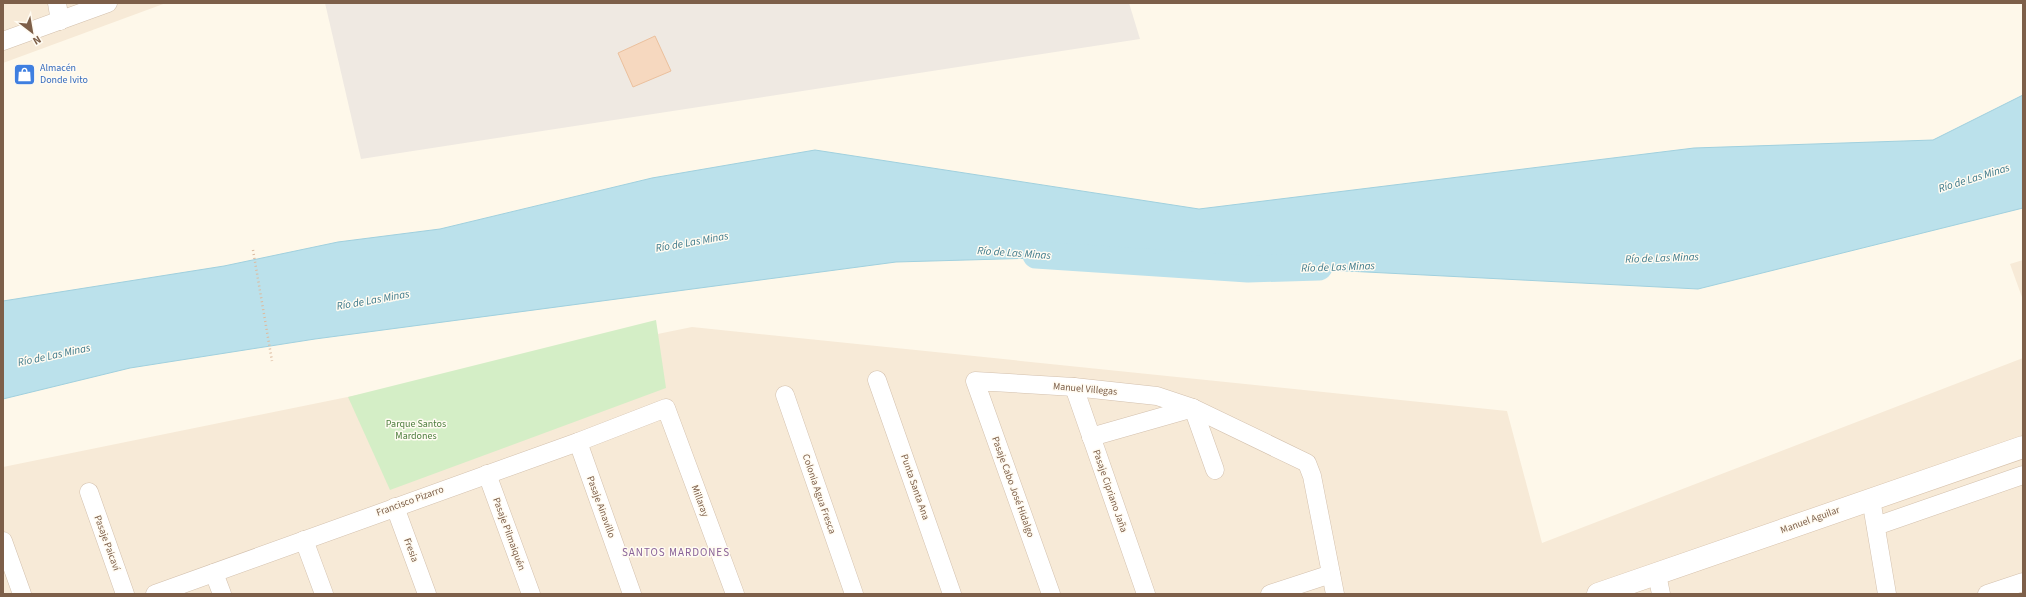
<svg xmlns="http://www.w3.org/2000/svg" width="2026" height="597" font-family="'Source Sans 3',sans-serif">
<rect width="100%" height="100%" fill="#fef8ea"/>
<!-- residential -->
<g fill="#f7ead7">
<polygon points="3,3 166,3 3,63"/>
<polygon points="2023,260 2023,300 2010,264"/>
<polygon points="692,327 1507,411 1542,543 2023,358 2023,594 3,594 3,467"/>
</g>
<!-- industrial -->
<polygon fill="#efe9e2" points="325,3 1129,3 1140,39 361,159"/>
<!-- green -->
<polygon fill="#d4eec6" points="656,320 666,388 390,490 348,397"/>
<!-- water -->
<polygon fill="#bbe1eb" stroke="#a0d0de" points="2023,95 2023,208 1698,289 1073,257 896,262 315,339 130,368 3,399 3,301 224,266 338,242 440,229 652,178 815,150 1199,209 1694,148 1933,140"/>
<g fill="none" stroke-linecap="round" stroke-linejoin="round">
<!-- river -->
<polyline stroke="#bbe1eb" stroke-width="27" points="1036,255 1248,269 1319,267"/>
</g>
<!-- building -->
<polygon fill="#f6d8bf" stroke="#ebc09d" points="655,36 671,71 633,87 618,53"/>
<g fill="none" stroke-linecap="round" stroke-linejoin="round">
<defs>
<g id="street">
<polyline points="57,3 60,21"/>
<polyline points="3,41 108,3"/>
<polyline points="877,380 952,594"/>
<polyline points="1074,387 1146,594"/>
<polyline points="785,395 854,594"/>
<polyline points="1091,437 1193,408 1215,470"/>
<polyline points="578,442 632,594"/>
<polyline points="487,474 531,594"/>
<polyline points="89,492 125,594"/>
<polyline points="1871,499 1887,594"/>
<polyline points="395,507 427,594"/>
<polyline points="1876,526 2023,475"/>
<polyline points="304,540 324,594"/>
<polyline points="3,541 22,594"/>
<polyline points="214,573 222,594"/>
<polyline points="1657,574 1661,594"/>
<polyline points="155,594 578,442 666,408 735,594"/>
<polyline points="1051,594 975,381 1074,387 1157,396 1193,408 1307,463 1312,476 1335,594"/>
<polyline points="1270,594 1331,574"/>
<polyline points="1987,594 2023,582"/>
</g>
<polyline id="secondary" points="1598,594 2023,447"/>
</defs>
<!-- street casing -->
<use href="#street" stroke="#d3c0ad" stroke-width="19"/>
<!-- secondary casing -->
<use href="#secondary" stroke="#d6c1ab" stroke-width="23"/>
<!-- path -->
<polyline stroke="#ddbba0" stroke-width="2.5" stroke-dasharray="1 3" stroke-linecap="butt" points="253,250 272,361"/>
<!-- street -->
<use href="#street" stroke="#fff" stroke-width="18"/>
<!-- secondary -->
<use href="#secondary" stroke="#fff" stroke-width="22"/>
</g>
<!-- icons -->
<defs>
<symbol id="shop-square" viewBox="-11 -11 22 22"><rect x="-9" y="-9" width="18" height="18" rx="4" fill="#3f7fe0" stroke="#fffbf2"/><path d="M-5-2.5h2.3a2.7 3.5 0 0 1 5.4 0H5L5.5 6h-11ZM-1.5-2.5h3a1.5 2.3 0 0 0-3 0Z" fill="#fff"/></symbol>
</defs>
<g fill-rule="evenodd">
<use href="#shop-square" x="12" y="62" width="25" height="25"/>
</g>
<g text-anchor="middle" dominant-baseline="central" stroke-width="3" stroke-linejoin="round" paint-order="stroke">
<!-- shop labels -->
<g font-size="10" fill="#366cbe" stroke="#fffbf2" text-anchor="start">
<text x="40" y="68">Almacén<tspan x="40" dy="12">Donde Ivito</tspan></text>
</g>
<!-- street labels -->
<g font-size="10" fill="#7d5f49" stroke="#fffbf2">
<text transform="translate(1085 389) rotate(5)">Manuel Villegas</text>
<text transform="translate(915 487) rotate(71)">Punta Santa Ana</text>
<text transform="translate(1013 487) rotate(70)">Pasaje Cabo José Hidalgo</text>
<text transform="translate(1110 491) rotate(71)">Pasaje Cipriano Jaña</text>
<text transform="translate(819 494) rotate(71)">Colonia Agua Fresca</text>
<text transform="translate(410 501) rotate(-20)">Francisco Pizarro</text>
<text transform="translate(700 501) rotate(70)">Millaray</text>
<text transform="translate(601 507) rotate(70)">Pasaje Ainavillo</text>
<text transform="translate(1810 520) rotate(-20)">Manuel Aguilar</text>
<text transform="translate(509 534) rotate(70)">Pasaje Pilmaiquén</text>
<text transform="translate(107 543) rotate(70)">Pasaje Paicaví</text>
<text transform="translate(411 550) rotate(70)">Fresia</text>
</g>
<!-- park labels -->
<g font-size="10" fill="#4c7d3d" stroke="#fffbf2">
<text x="416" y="424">Parque Santos<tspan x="416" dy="12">Mardones</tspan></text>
</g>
<!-- water labels -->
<g font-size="11" font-style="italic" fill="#3d798a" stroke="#fffbf2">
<text transform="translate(1974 178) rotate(-17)">Río de Las Minas</text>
<text transform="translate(692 242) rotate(-10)">Río de Las Minas</text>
<text transform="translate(1014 253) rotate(4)">Río de Las Minas</text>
<text transform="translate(1662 258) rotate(-2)">Río de Las Minas</text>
<text transform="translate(1338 267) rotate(-2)">Río de Las Minas</text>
<text transform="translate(373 300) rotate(-10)">Río de Las Minas</text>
<text transform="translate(54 355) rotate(-12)">Río de Las Minas</text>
</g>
<!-- neighbourhood labels -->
<g font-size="11" letter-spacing="1" fill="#896298" stroke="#fffbf2">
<text x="676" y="552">SANTOS MARDONES</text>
</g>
</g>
<!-- border -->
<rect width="2026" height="597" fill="none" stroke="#7d5f49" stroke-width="8"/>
<!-- north arrow -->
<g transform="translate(32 32) rotate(149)" stroke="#fffbf2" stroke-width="3" paint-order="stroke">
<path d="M0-3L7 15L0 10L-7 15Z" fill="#7d5f49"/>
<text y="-6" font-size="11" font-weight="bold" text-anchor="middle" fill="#7d5f49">N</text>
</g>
</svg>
